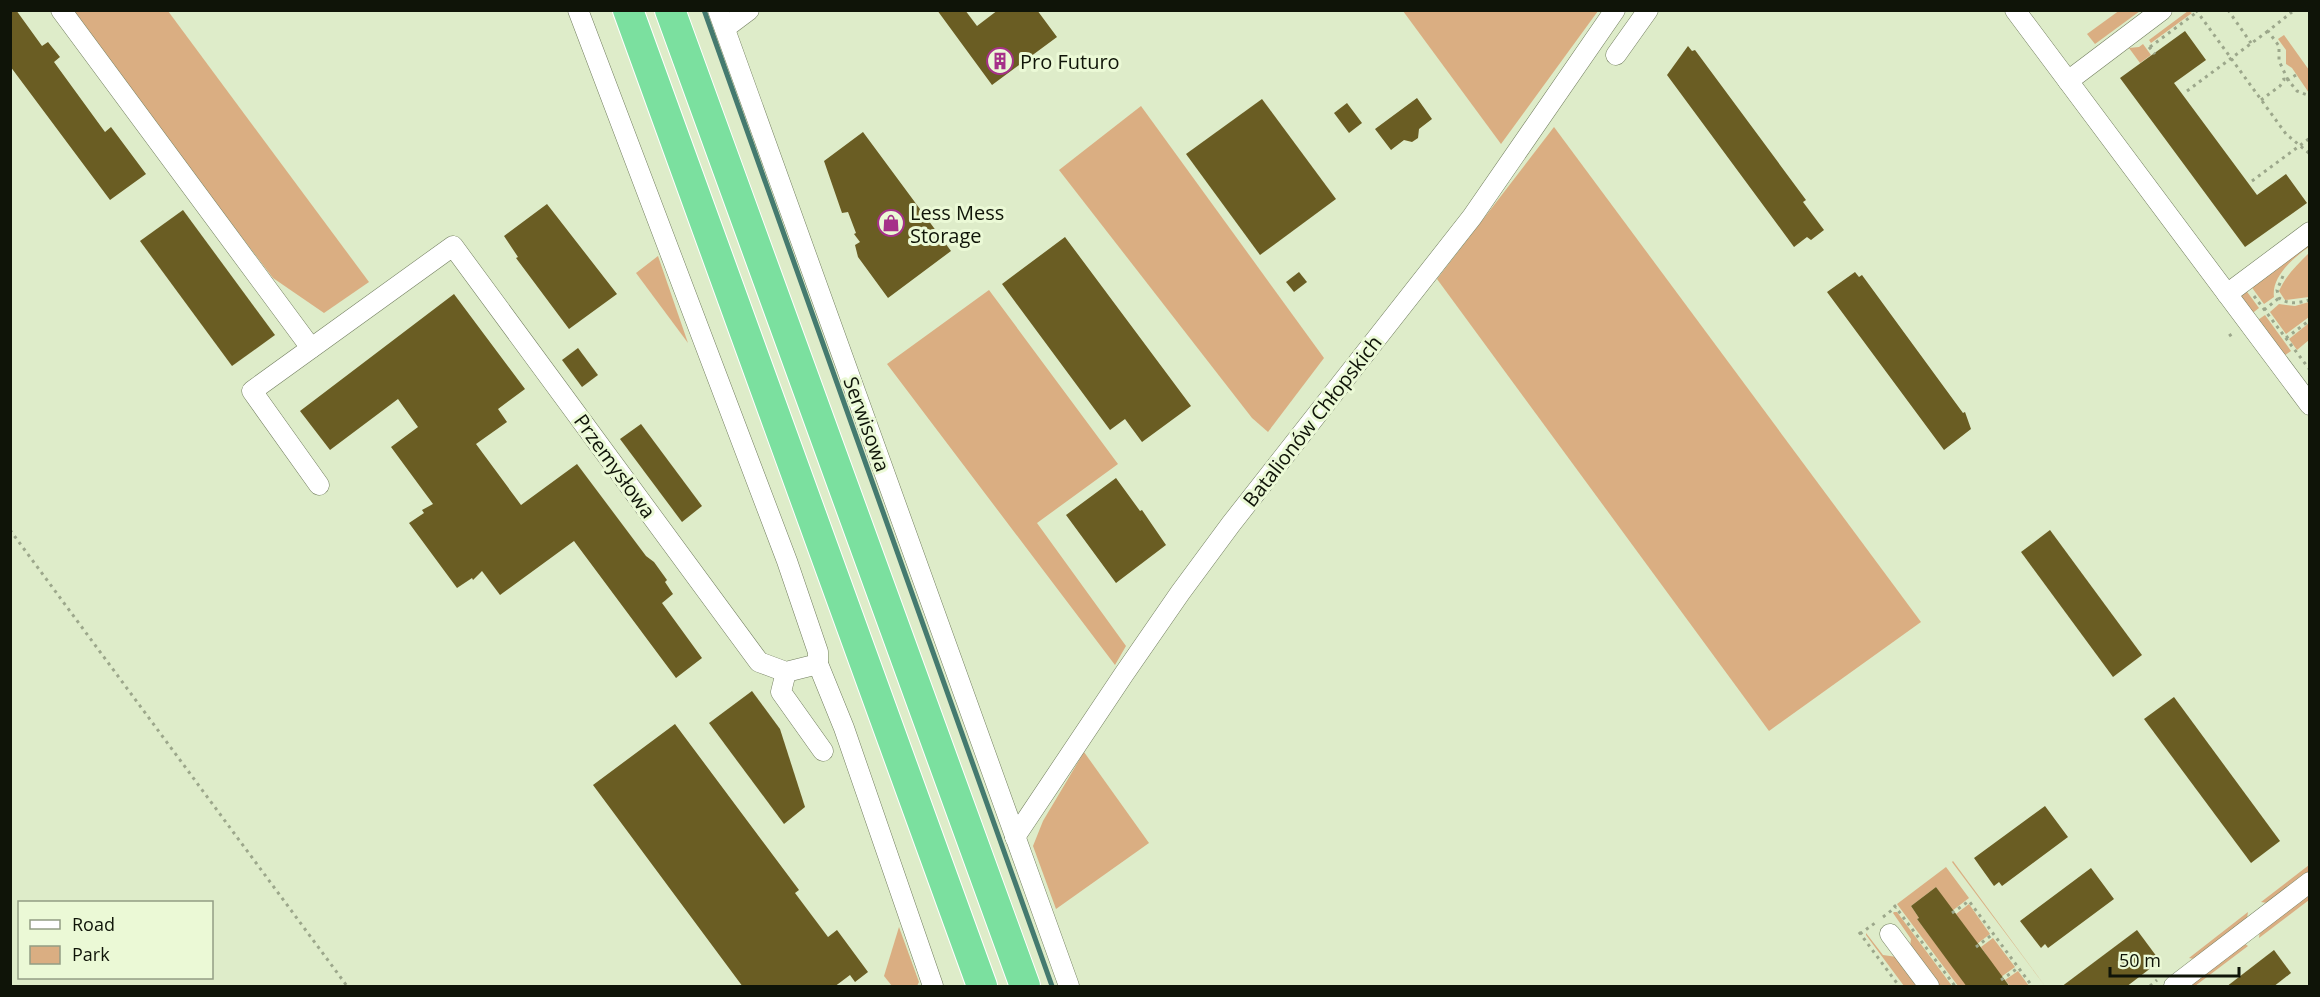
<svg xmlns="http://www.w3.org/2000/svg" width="2320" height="997" font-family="'Open Sans',sans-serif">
<rect width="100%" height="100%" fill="#deecc9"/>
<!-- green -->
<g fill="#daae82">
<polygon points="2120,10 2140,11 2095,44 2087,34"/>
<polygon points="69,11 168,11 369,282 324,313 273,278"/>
<polygon points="1403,11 1598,11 1501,144"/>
<polygon points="2188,11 2192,13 2151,43 2149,40"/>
<polygon points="2284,35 2309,70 2309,93 2292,68 2286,64 2286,50 2278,39"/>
<polygon points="2143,44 2151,55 2140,63 2129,48 2139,47"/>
<polygon points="1141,106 1324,358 1268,432 1252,418 1059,170"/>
<polygon points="1554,127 1921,622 1769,731 1437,279"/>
<path d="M 2309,241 L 2309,247 C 2294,257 2271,277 2274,297 L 2264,304 L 2250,285 Z"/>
<path d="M 2309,253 L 2309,297 L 2285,300 L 2279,291 C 2286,275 2297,265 2309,253 Z"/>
<polygon points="658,256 688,343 636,273"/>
<polygon points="2245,289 2259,308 2250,315 2240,296"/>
<polygon points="989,290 1118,464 1037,523 1126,646 1115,665 887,364"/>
<polygon points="2309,302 2309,317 2286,334 2270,312 2279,304 2295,306"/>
<polygon points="2265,315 2291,351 2281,358 2255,322"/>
<polygon points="2309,323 2309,340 2297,350 2289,339"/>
<polygon points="1084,752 1149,843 1056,909 1033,846 1043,821"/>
<polygon points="1953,861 2045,986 1952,862"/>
<polygon points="2309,865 2309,873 2267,903 2261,902"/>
<polygon points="1946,867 1969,898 1952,911 1936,887 1911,906 1919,918 1917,919 1967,986 1958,986 1897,904"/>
<polygon points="2305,896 2309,896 2309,900 2259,938 2260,930"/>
<polygon points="1969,904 1990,934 1977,944 1956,914"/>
<polygon points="1894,912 1897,912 1952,986 1940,986 1910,947 1911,939 1893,913"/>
<polygon points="2248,912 2247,918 2194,959 2189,958"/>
<polygon points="899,927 919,982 917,986 892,986 884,976"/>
<polygon points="1866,933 1883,955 1897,957 1919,986 1904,986 1866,935"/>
<polygon points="1993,938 2015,967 2001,977 1981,947"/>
<polygon points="2245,944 2248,946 2195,986 2186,986"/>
<polygon points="2018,971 2029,986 2010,986 2005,980"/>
</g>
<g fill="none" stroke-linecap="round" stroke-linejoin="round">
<!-- stream -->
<polyline stroke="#447a6f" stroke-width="5" points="704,10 1052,986"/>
</g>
<!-- building -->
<g fill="#6a5d23">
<polygon points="10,10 16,10 42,46 48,42 60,57 54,62 105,132 111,127 146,174 110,200 10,66"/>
<polygon points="937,10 965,10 977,26 998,10 1037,10 1057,37 992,85"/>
<polygon points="2185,31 2206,60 2174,83 2257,195 2286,174 2307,203 2245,247 2120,78"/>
<polygon points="1688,46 1692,51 1695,50 1806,200 1803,202 1824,230 1811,240 1807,237 1794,247 1667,75"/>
<polygon points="1417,98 1432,119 1419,129 1418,138 1412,142 1404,140 1391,150 1375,129"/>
<polygon points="1262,99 1336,199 1260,255 1186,154"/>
<polygon points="1347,103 1362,123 1349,133 1334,113"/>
<polygon points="863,132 951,251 888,298 858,257 855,245 860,242 854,234 856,233 848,212 842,213 824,161"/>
<polygon points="547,204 617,294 569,329 516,258 518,257 504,236"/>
<polygon points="183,210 275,335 232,366 140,241"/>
<polygon points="1065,237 1191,406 1142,442 1125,419 1110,430 1002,284"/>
<polygon points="1299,272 1307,282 1294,292 1286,282"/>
<polygon points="1855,272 1859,277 1862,275 1963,413 1965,412 1971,429 1944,450 1827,292"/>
<polygon points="454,294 525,389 498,409 507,422 476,444 521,505 577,464 646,556 654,562 667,580 665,582 673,594 662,603 702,658 676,678 574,541 500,595 482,571 473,580 472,578 457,588 409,523 424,513 422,510 433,504 391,447 418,427 398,399 330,450 300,411"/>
<polygon points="578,348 598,375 582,387 562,360"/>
<polygon points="641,424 702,506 682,522 620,439"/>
<polygon points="1116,478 1140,511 1142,510 1166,545 1116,583 1066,515"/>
<polygon points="2050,530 2142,655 2113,677 2021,552"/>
<polygon points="752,691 780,729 805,807 784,824 709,723"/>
<polygon points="2174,697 2280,841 2251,863 2144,719"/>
<polygon points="675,724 799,890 795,893 828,937 837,930 868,972 855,982 850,975 834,987 743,987 593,785"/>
<polygon points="2045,806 2068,837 2002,886 1999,882 1994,886 1974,858"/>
<polygon points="2091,868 2114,899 2048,948 2045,944 2041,948 2020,921"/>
<polygon points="1936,887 1991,961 2010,987 1967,987 1953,968 1917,919 1919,918 1911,906"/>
<polygon points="2137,930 2160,961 2126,987 2061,987"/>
<polygon points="2274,950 2291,973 2273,987 2226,987"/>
</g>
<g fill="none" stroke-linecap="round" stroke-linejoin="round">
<defs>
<g id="minor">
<polyline points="61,10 311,348"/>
<polyline points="578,10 787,561 818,652 818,664 844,728 933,986"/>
<polyline points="718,10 1069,986"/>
<polyline points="2015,10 2310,405"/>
<polyline points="725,28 749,10"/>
<polyline points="1616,55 1648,10"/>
<polyline points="2068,81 2162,10"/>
<polyline points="2227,294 2310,232"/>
<polyline points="319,485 252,391 453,246 759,662 786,672 818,664"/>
<polyline points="786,672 781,692 823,751"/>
<polyline points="1015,837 1124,674 1180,593 1231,524 1472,217 1615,10"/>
<polyline points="1890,934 1929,986"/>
<polyline points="2174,986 2310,882"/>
</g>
<g id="highway">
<polyline points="628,10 982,986"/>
<polyline points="670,10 1025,986"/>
</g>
</defs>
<!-- minor casing -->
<use href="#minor" stroke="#727e5f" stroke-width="21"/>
<!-- highway casing -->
<use href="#highway" stroke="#fff" stroke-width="32"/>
<!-- path -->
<g stroke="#9ca78b" stroke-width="3" stroke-dasharray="3 4.5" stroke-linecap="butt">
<polyline points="2196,10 2286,134 2310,154"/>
<polyline points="2228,10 2251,43"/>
<polyline points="2149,47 2155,54"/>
<polyline points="2150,47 2197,12"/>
<polyline points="2296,75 2288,80 2297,91 2310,96"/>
<polyline points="2288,80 2279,61 2279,46 2268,31 2292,12"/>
<polyline points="2187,91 2268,31"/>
<polyline points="2261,100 2280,86 2284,80 2283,74"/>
<polyline points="2252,181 2310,138"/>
<path d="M 2283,276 L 2277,290 L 2279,298 C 2289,305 2298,303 2310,300"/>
<polyline points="2254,296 2310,370"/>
<polyline points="2264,310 2279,298"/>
<polyline points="2229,336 2235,332"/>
<polyline points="2286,338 2310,320"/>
<polyline points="10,530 347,986"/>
<polyline points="1894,905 1955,986"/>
<polyline points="1952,913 1969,901 2032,986"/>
<polyline points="1883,917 1896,907"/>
<polyline points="1859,932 1899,986"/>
<polyline points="1860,934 1875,923"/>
<polyline points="1976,947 1993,934"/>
<polyline points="2001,980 2018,968"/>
<polyline points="2150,986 2157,980"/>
</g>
<!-- minor -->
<use href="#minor" stroke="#fff" stroke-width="20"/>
<!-- highway -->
<use href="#highway" stroke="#7be09f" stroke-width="30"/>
</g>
<!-- icons -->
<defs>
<symbol id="building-ring" viewBox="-11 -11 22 22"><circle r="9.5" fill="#ebf9d6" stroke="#a63189" stroke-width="1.5"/><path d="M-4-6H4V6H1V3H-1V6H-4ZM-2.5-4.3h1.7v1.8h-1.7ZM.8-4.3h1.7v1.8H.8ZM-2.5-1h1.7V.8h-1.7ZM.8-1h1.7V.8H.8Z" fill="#a63189"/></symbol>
<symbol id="shop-ring" viewBox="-11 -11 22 22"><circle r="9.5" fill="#ebf9d6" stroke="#a63189" stroke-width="1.5"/><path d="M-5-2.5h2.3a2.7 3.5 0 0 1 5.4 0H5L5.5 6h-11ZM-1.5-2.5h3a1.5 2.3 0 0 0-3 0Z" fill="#a63189"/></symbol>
</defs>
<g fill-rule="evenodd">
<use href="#building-ring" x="985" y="46" width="30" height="30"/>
<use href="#shop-ring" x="876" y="208" width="30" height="30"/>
</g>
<g text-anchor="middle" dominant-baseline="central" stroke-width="6" stroke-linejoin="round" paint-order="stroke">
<!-- poi labels -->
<g font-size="20" fill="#0f1408" stroke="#ebf9d6" text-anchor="start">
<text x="1020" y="61">Pro Futuro</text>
<text x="910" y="212">Less Mess<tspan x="910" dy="23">Storage</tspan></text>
</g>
<!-- street labels -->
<g font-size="20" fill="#0f1408" stroke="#ebf9d6">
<text transform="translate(1312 421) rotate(-52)">Batalionów Chłopskich</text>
<text transform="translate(867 424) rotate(70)">Serwisowa</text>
<text transform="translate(615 466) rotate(54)">Przemysłowa</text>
</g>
</g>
<!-- border -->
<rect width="2320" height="997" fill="none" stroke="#0f1408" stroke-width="24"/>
<!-- legend -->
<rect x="18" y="901" width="195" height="78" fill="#ebf9d6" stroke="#939d84" stroke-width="1.5"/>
<rect x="30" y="920" width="30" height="9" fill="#ffffff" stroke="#939d84" stroke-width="1.5"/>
<text x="72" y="931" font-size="18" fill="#0f1408">Road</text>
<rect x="30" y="946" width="30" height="18" fill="#daae82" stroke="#939d84" stroke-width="1.5"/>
<text x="72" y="961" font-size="18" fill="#0f1408">Park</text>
<!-- scale -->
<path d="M2110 967v9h129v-9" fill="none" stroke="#0f1408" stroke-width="3"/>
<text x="2119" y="967" font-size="18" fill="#0f1408" stroke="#ebf9d6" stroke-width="4.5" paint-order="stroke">50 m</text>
</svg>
